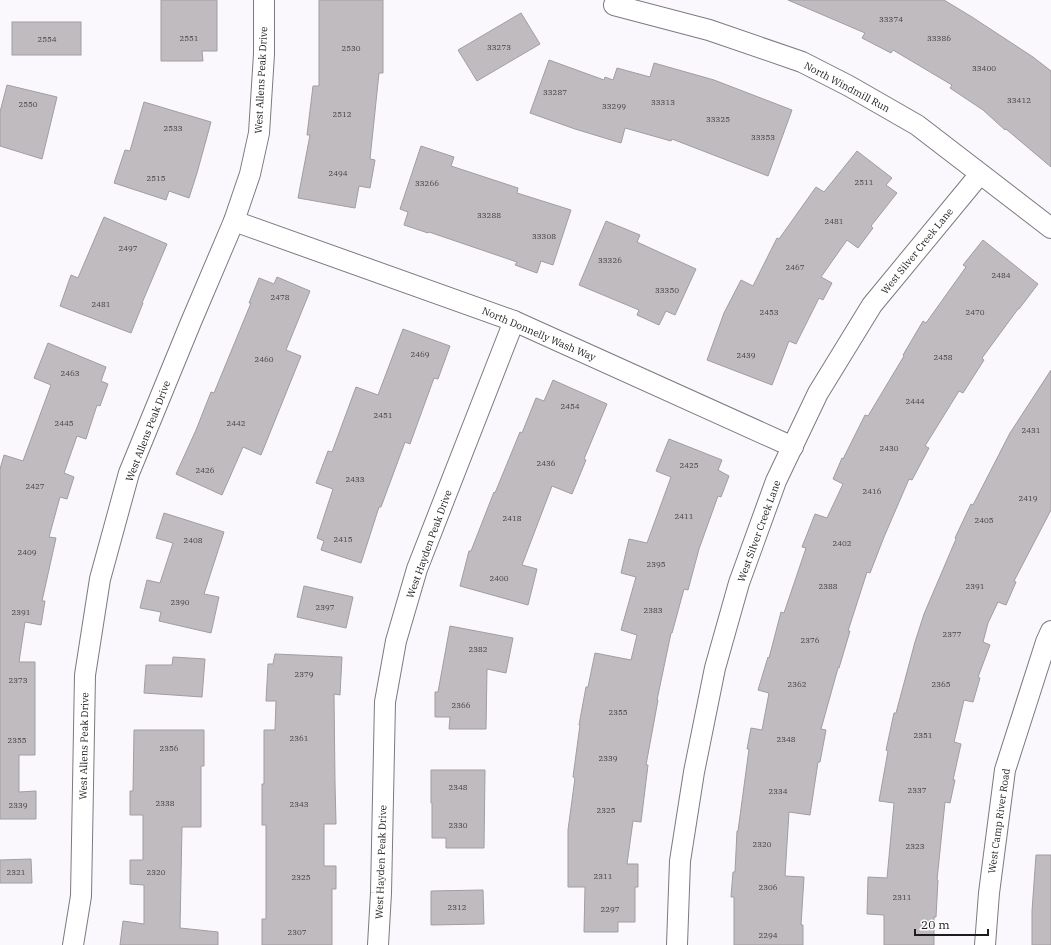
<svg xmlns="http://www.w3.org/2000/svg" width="1051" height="945" font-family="'IBM Plex Serif',serif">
<rect width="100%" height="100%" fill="#faf8fd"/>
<!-- building -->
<g fill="#bfbbbf" stroke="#a19da1">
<polygon points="161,0 217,0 217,51 202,51 203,61 161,61"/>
<polygon points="319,0 383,0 383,73 379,73 370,159 375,160 370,188 359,186 355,208 298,198 310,135 307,135 313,86 319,86"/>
<polygon points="788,0 944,0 972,17 1033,57 1051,71 1051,167 1006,129 1005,130 983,110 950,88 952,85 893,50 891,53 862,38 865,33"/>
<polygon points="521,13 540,44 477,81 458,50"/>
<rect x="12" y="22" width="69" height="33"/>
<polygon points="549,60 604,80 605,77 613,80 617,68 650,77 654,63 714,80 792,110 768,176 672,139 671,141 625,128 621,143 575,129 530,113"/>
<polygon points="7,85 57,97 42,159 0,146 0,112"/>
<polygon points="144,102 211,122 197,173 189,198 169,191 166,200 114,183 125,150 130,151"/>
<polygon points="421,146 454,157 451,166 518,188 517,193 571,210 553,265 541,261 537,273 515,265 517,262 429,232 428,233 404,225 408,212 400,209"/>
<polygon points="857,151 892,178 886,185 897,193 871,226 873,228 858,248 847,240 821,277 832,283 823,300 819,298 796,344 789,341 772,385 707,360 724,313 741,280 753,286 777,238 779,239 816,187 824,192"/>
<polygon points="104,217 167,244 142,303 143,303 131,333 60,306 71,275 78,278"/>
<polygon points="606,221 640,235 637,242 696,269 675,315 666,311 659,325 637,315 639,310 579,285"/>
<polygon points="983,240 1038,284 1019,309 1018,309 982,358 984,360 963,393 959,391 925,446 929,448 912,480 909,479 884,537 870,573 867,572 848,631 850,631 839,668 838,668 821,729 826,730 820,762 818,762 810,815 789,812 785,876 804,877 801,925 803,925 803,945 734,945 734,897 731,897 733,872 735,872 737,831 738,831 749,749 747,749 751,728 762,730 769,693 758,690 768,657 769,658 781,612 784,613 806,548 802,547 815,514 827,518 843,484 833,479 842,458 843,459 865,415 868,416 904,356 903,355 923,321 926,323 966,267 963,265"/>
<polygon points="277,277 310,291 286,350 301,356 261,455 243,447 222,495 176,474 196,430 211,392 214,393 251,303 249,303 259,278 274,284"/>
<polygon points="403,329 450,346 438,379 434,378 410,444 405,442 381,507 379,507 361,563 321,550 324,541 317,538 333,489 316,483 328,451 332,452 356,387 378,395"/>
<polygon points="48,343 106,367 101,381 108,384 100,406 97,405 86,439 77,436 64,473 74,477 67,499 60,497 49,537 56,538 42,601 45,601 41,625 25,622 19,662 35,662 35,755 19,755 19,792 36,791 36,819 0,819 0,469 4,455 23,461 51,385 34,378"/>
<polygon points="1051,370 1051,510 1014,581 1016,582 1006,605 998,602 988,623 983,642 990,645 978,677 980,678 973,702 964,700 954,742 961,744 953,780 955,780 950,803 945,802 937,880 938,880 936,917 934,917 934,945 884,945 884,915 867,914 868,877 887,878 894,803 879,801 888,751 886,750 894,713 896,713 915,642 924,614 956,539 955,538 971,504 973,505 1010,433"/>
<polygon points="553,380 607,404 584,459 586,460 572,494 552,486 522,565 537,569 528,605 460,586 469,551 471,551 494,492 495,493 520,432 522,433 536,398 544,401"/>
<polygon points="669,439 722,460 718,470 729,476 721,497 718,496 699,549 688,590 684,589 672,633 671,633 657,700 658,700 646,765 648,765 641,822 633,821 627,864 638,864 638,887 635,887 635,922 618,922 618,932 584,932 585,887 568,887 568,830 575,778 573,777 580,725 579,725 586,687 588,687 595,653 631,660 637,635 621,630 636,577 621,573 629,539 647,543 671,477 656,471"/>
<polygon points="164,513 224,532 204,594 219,597 211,633 159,621 161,612 140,608 147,580 160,583 173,543 156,538"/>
<polygon points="304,586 353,597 346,628 297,617"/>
<polygon points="450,626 513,638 506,673 487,669 486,729 449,729 450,717 435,717 435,692 438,692"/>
<polygon points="275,654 342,657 340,695 334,694 335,783 336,824 324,824 324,866 336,866 336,889 332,889 332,945 262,945 262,919 266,919 266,825 262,825 262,784 264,784 264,730 275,730 276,701 266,701 268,664 273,664"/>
<polygon points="173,657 205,659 202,697 144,693 146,665 172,665"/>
<polygon points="134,730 204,730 204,766 201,766 201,827 182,827 180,928 218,932 218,945 120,945 123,921 144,924 144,885 130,884 130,860 143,860 143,815 130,815 130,791 133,791"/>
<polygon points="431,770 485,770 484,848 446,848 446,838 432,838 432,803 431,803"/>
<polygon points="1036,855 1051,855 1051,945 1032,945 1032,911"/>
<polygon points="31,859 32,883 0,883 0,860"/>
<polygon points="483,890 484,924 431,925 431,891"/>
</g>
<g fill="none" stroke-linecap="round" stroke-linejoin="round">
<defs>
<g id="street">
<polyline points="614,5 709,30 802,62 849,86 917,125 1051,228"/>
<polyline points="234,221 514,321 793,447"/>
<polyline points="73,945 81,896 85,675 100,579 129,473 191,322 234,221 250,174 259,133 264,54 264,0"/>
<polyline points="378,945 381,893 385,702 396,641 417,569 514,321"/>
<polyline points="677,945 680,861 694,772 715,668 739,583 776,481 818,393 872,305 980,174"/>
<polyline points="985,945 989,893 1005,770 1046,642 1051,631"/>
</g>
</defs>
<!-- street casing -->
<use href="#street" stroke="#7c7a7f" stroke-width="22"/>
<!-- street -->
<use href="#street" stroke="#fff" stroke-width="20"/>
</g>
<g text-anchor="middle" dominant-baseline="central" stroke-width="3.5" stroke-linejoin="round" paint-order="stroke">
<!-- number labels -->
<g font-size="8" fill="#464446">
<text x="891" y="19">33374</text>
<text x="189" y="38">2551</text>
<text x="939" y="38">33386</text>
<text x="47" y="39">2554</text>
<text x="499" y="47">33273</text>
<text x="351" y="48">2530</text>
<text x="984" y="68">33400</text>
<text x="555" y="92">33287</text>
<text x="1019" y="100">33412</text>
<text x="663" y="102">33313</text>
<text x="28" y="104">2550</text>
<text x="614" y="106">33299</text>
<text x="342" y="114">2512</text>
<text x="718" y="119">33325</text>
<text x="173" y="128">2533</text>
<text x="763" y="137">33353</text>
<text x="338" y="173">2494</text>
<text x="156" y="178">2515</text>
<text x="864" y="182">2511</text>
<text x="427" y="183">33266</text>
<text x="489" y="215">33288</text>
<text x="834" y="221">2481</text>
<text x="544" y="236">33308</text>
<text x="128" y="248">2497</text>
<text x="610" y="260">33326</text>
<text x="795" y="267">2467</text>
<text x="1001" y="275">2484</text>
<text x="667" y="290">33350</text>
<text x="280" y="297">2478</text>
<text x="101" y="304">2481</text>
<text x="769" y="312">2453</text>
<text x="975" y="312">2470</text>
<text x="420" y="354">2469</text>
<text x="746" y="355">2439</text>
<text x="943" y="357">2458</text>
<text x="264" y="359">2460</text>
<text x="70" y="373">2463</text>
<text x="915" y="401">2444</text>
<text x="570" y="406">2454</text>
<text x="383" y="415">2451</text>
<text x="64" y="423">2445</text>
<text x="236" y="423">2442</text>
<text x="1031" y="430">2431</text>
<text x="889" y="448">2430</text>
<text x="546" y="463">2436</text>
<text x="689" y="465">2425</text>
<text x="205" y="470">2426</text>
<text x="355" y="479">2433</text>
<text x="35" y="486">2427</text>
<text x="872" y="491">2416</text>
<text x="1028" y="498">2419</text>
<text x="684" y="516">2411</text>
<text x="512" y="518">2418</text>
<text x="984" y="520">2405</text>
<text x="343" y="539">2415</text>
<text x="193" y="540">2408</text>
<text x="842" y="543">2402</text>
<text x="27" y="552">2409</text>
<text x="656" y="564">2395</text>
<text x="499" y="578">2400</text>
<text x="828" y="586">2388</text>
<text x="975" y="586">2391</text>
<text x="180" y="602">2390</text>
<text x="325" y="607">2397</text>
<text x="653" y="610">2383</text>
<text x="21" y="612">2391</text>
<text x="952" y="634">2377</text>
<text x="810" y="640">2376</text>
<text x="478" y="649">2382</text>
<text x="304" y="674">2379</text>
<text x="18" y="680">2373</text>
<text x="797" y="684">2362</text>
<text x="941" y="684">2365</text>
<text x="461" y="705">2366</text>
<text x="618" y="712">2355</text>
<text x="923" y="735">2351</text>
<text x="299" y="738">2361</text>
<text x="786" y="739">2348</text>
<text x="17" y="740">2355</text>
<text x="169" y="748">2356</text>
<text x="608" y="758">2339</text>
<text x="458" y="787">2348</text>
<text x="917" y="790">2337</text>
<text x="778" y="791">2334</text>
<text x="165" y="803">2338</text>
<text x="299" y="804">2343</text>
<text x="18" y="805">2339</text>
<text x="606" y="810">2325</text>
<text x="458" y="825">2330</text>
<text x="762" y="844">2320</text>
<text x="915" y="846">2323</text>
<text x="16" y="872">2321</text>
<text x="156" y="872">2320</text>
<text x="603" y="876">2311</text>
<text x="301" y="877">2325</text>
<text x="768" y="887">2306</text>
<text x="902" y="897">2311</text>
<text x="457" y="907">2312</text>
<text x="610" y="909">2297</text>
<text x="297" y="932">2307</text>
<text x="768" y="935">2294</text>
</g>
<!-- street labels -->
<g font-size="10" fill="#1d1d1e" stroke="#fff">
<text transform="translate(261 80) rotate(-87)">West Allens Peak Drive</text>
<text transform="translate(847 87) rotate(28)">North Windmill Run</text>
<text transform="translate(917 251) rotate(-51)">West Silver Creek Lane</text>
<text transform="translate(539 334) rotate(23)">North Donnelly Wash Way</text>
<text transform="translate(148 431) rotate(-69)">West Allens Peak Drive</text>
<text transform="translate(759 531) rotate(-70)">West Silver Creek Lane</text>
<text transform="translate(429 544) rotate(-70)">West Hayden Peak Drive</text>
<text transform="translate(84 746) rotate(-89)">West Allens Peak Drive</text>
<text transform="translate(999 821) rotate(-82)">West Camp River Road</text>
<text transform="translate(381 862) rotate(-88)">West Hayden Peak Drive</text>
</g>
</g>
<!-- scale -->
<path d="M915 929v6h73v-6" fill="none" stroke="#1d1d1e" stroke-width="2"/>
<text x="921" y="929" font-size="12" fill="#1d1d1e" stroke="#ffffff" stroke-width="3" paint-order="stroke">20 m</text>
</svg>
